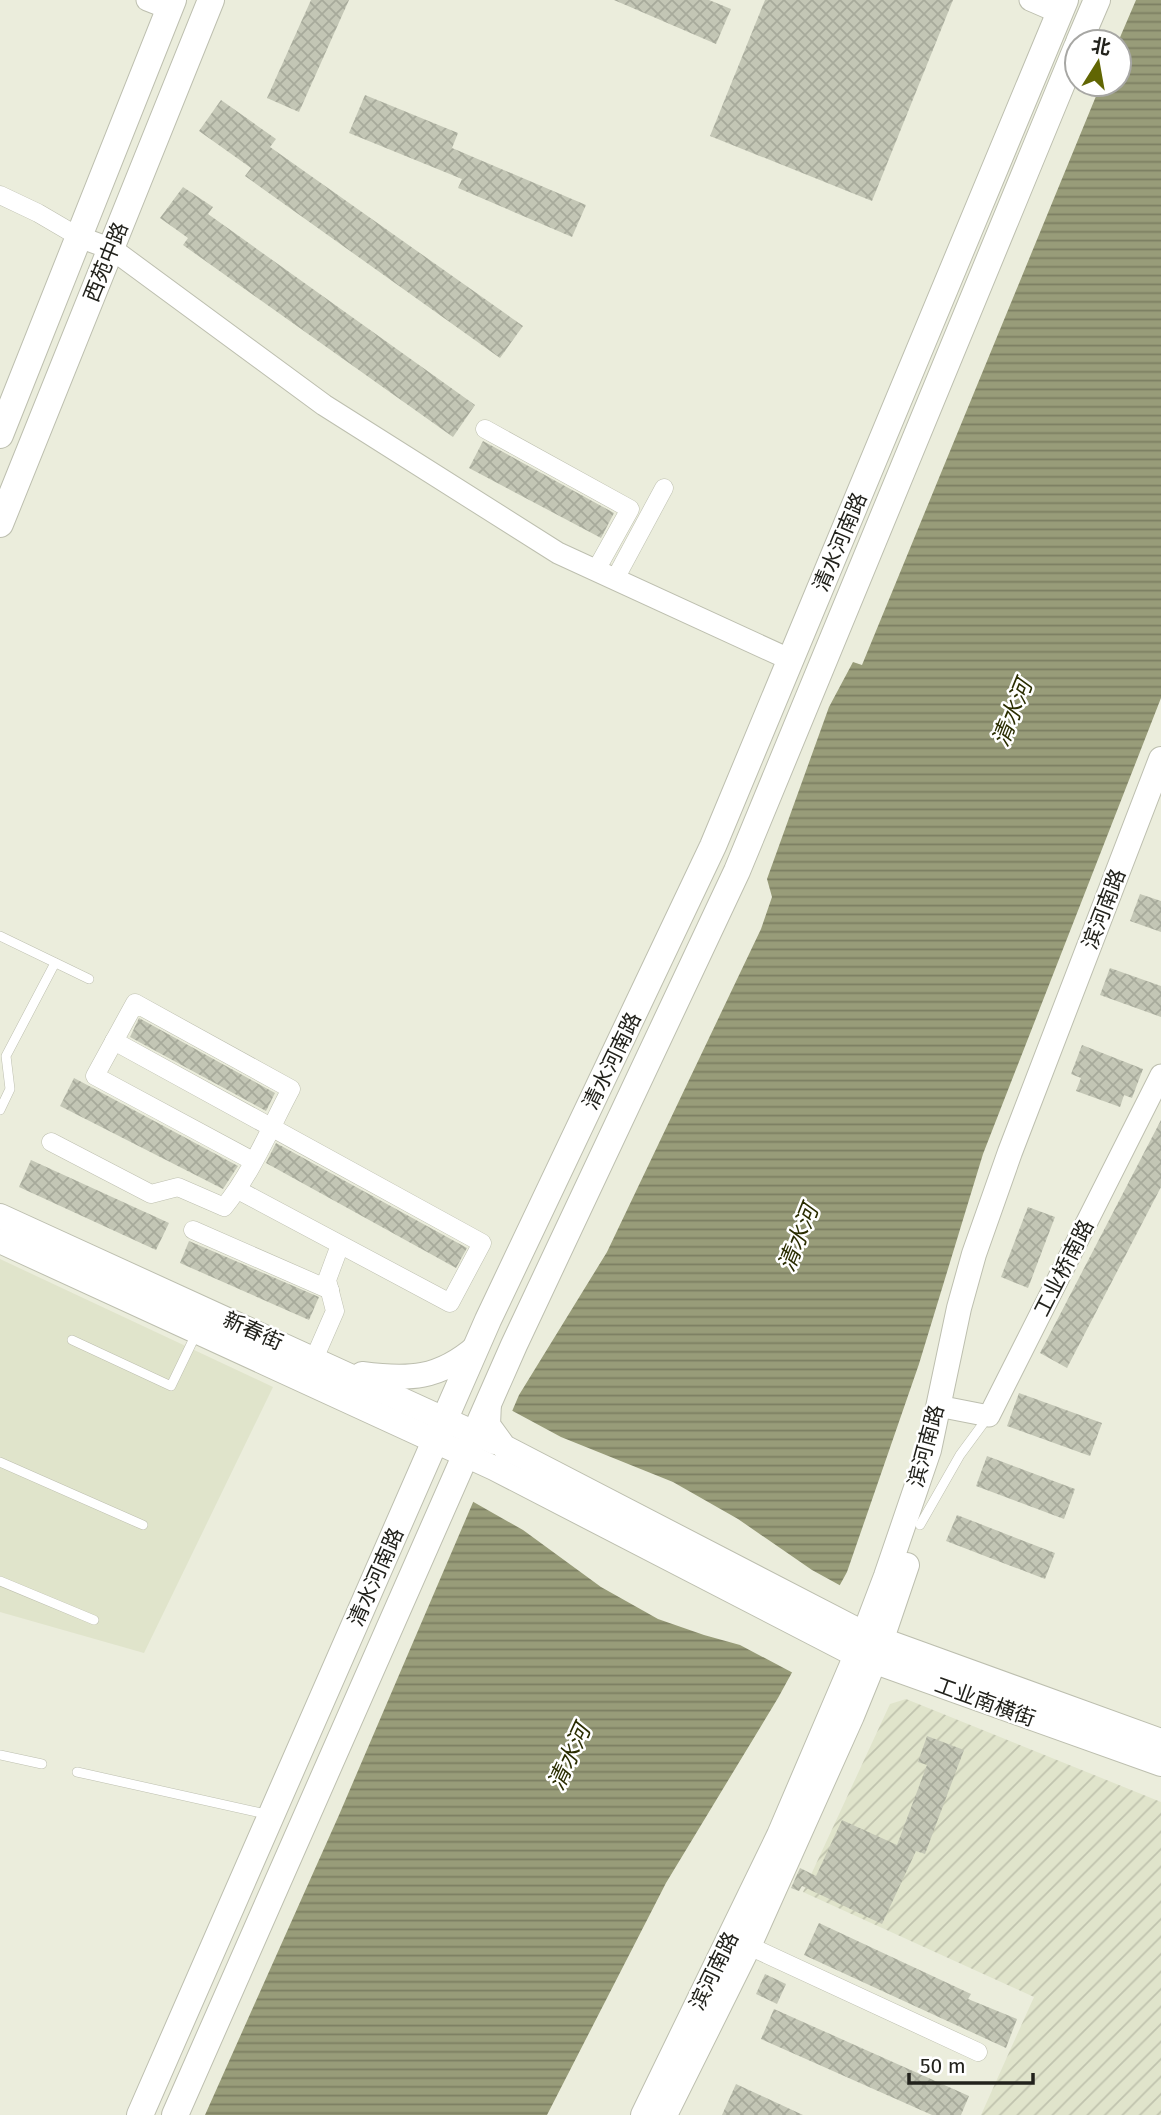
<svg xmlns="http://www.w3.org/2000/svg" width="1161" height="2115" font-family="'Fira Sans','Noto Sans SC',sans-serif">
<defs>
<pattern id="industrial-furrows" width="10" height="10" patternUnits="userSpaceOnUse" patternTransform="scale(1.75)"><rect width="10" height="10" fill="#e0e4cb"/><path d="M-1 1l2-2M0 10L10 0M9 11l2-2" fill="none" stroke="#c0c3ae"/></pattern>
<pattern id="water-rules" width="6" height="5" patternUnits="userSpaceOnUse" patternTransform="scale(1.75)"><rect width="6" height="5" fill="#989c79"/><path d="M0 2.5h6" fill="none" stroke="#7c7f62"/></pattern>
<pattern id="building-cross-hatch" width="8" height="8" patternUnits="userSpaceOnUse" patternTransform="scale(1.75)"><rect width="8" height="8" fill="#c3c6b5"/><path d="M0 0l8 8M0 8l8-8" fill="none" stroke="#a7aa9b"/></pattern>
</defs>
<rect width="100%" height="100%" fill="#ebeddc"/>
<!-- built -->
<polygon fill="#e0e4cb" points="0,1259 273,1387 144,1653 0,1612"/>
<!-- industrial -->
<polygon fill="url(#industrial-furrows)" points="906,1699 1161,1802 1161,2115 981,2115 1034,1997 803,1892 890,1704"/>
<!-- water -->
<polygon fill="url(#water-rules)" points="1136,0 1161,0 1161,698 983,1154 919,1364 847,1572 778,1698 666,1883 547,2115 205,2115 339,1815 519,1395 607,1252 761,929 772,897 767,879 829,707 853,662 862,665 1101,84 1119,84 1118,42"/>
<!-- pier -->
<polygon fill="#ebeddc" points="509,1409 561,1437 673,1482 738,1519 812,1570 843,1587 795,1674 740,1645 704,1635 658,1619 601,1587 523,1530 470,1500"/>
<!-- building -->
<g fill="url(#building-cross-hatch)">
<polygon points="311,0 349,0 299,112 267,98"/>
<polygon points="614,0 709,0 731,9 716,44"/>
<polygon points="765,0 953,0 872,201 710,136"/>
<polygon points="365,95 458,133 452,148 586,205 572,237 458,188 462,179 349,133"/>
<polygon points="221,100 276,139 270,147 523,326 500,358 245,176 251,168 199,131"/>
<polygon points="183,187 213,207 208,214 475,405 453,437 183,245 188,238 160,218"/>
<polygon points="483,441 614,513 601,538 469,468"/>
<polygon points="1140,894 1161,901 1161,932 1130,921"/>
<polygon points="1110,968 1161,986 1161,1017 1100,995"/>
<polygon points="139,1018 275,1093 266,1111 130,1037"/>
<polygon points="1082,1045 1143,1069 1132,1098 1124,1095 1120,1107 1076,1091 1081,1078 1071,1074"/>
<polygon points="74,1078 91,1087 238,1166 223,1189 60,1106"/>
<polygon points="1161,1120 1161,1187 1067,1368 1040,1353"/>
<polygon points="276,1143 467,1248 456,1268 266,1163"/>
<polygon points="31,1160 169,1223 156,1250 19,1187"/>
<polygon points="1028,1207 1055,1217 1028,1288 1001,1277"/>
<polygon points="189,1241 319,1297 309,1320 180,1263"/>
<polygon points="1019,1393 1102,1423 1090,1456 1007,1426"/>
<polygon points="987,1456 1075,1489 1064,1519 976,1486"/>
<polygon points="957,1515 1055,1553 1045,1579 946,1541"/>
<polygon points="927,1736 964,1750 925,1854 916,1851 882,1924 802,1886 799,1891 791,1888 800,1868 816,1876 842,1820 897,1845 927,1765 918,1762"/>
<polygon points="819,1923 971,1994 968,1999 1017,2019 1006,2048 804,1955"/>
<polygon points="765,1974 786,1984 777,2004 756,1994"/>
<polygon points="774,2009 969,2096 961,2115 932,2115 761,2039"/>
<polygon points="736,2084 803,2115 722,2115"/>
</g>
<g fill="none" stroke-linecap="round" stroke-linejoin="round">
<defs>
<g id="service">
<polyline points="0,936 89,979"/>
<polyline points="0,1110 10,1089 6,1056 55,963"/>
<polyline points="72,1340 171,1386 197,1332"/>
<polyline points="0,1462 143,1525"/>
<polyline points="920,1525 960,1455 988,1417"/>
<polyline points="0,1581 94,1620"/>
<polyline points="0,1755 42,1764"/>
<polyline points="77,1772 270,1815"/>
</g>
<g id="minor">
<polyline points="0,195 38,213 79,237"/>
<polyline points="485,429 630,509 596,570"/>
<polyline points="615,579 664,488"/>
<polyline points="114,1041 482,1243 450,1303 238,1190"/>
<path d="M 51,1142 L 151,1194 L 178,1187 L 224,1207 C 252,1173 270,1128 291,1089 L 135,1003 L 95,1076 L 253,1161"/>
<polyline points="193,1230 330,1290"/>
<polyline points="314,1359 335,1311 327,1280 340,1245"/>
<polyline points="749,1946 978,2052"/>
</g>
<g id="tertiary">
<polyline points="147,0 170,9"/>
<polyline points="1030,0 1060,13"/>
<polyline points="79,237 112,249 324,405 558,553 791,660"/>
<polyline points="938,1406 989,1416 1161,1075"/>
</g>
<g id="secondary">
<polyline points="0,1216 494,1442"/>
<polyline points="0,1241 494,1468 856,1655 1161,1764"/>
<path d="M 362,1374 C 409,1380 439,1379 476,1347"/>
<polyline points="489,1402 488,1425 504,1447 863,1633 1161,1741"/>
<polyline points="643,2115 779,1835 856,1655 886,1576 929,1450 959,1308 974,1254 1010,1152 1161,759"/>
<polyline points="665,2115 749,1946 852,1716 874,1662 907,1565"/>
</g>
<g id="primary">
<polyline points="1079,42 1097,0"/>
<polyline points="0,435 173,0"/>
<polyline points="0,524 211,0"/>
<polyline points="140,2115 488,1320 713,846 1065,0"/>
<polyline points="175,2115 514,1345 737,871 1077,47"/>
</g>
</defs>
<!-- service casing -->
<use href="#service" stroke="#bdbfaf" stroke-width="10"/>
<!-- minor casing -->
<use href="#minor" stroke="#bdbfaf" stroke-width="19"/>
<!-- tertiary casing -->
<use href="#tertiary" stroke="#bdbfaf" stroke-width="23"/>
<!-- secondary casing -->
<use href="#secondary" stroke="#bdbfaf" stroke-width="26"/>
<!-- primary casing -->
<use href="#primary" stroke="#bdbfaf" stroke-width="28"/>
<!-- service -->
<use href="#service" stroke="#fff" stroke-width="9"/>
<!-- minor -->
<use href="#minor" stroke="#fff" stroke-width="18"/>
<!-- tertiary -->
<use href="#tertiary" stroke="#fff" stroke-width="21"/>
<!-- secondary -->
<use href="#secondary" stroke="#fff" stroke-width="24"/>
<!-- primary -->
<use href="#primary" stroke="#fff" stroke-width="26"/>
</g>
<g text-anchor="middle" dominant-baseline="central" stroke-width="5" stroke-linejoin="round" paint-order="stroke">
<!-- street labels -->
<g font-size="21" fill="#22221c" stroke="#fff">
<text transform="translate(106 262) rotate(-68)">西苑中路</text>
<text transform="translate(840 542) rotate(-67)">清水河南路</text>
<text transform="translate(1104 909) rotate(-69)">滨河南路</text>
<text transform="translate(612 1061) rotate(-64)">清水河南路</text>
<text transform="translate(1064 1268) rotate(-63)">工业桥南路</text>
<text transform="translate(253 1331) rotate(24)">新春街</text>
<text transform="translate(926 1446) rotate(-75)">滨河南路</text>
<text transform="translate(376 1577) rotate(-66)">清水河南路</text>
<text transform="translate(985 1702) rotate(20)">工业南横街</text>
<text transform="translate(714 1971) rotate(-64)">滨河南路</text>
</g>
<!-- water labels -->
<g font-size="23" font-style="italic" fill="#2a2d00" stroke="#fff">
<text transform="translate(1012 713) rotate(-68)">清水河</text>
<text transform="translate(798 1238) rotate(-68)">清水河</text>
<text transform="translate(569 1757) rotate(-65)">清水河</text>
</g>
</g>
<!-- north arrow -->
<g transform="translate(1098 63) rotate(11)"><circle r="33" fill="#ffffff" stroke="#a7a7a4" stroke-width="2"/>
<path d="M0-5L12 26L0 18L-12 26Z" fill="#616603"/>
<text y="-10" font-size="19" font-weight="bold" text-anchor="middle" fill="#22221c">北</text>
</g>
<!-- scale -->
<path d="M909 2073v10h124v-10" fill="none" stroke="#22221c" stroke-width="3.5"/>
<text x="920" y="2073" font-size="21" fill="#22221c" stroke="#ffffff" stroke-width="5" paint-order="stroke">50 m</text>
</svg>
